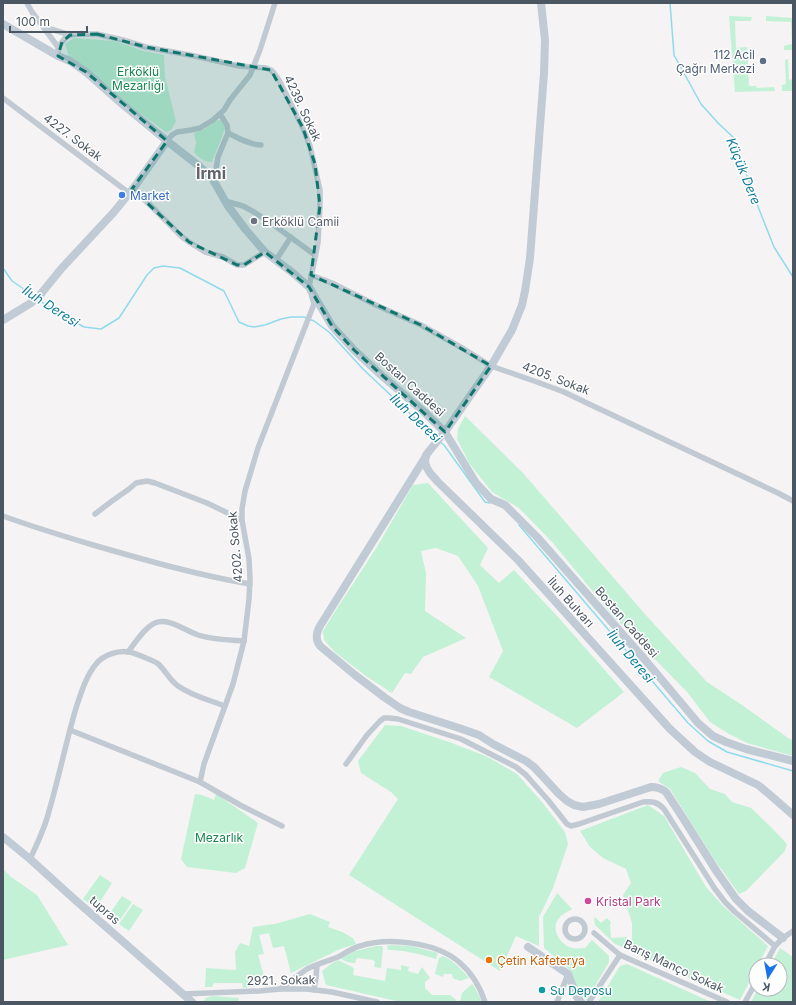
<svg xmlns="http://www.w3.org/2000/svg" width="796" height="1005" font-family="Inter,sans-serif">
<rect width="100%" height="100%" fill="#f5f3f3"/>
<!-- green -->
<g fill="#c3f1d5">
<polygon points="729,16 752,17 751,21 735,21 736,48 747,47 749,86 756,86 757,88 774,87 775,91 735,92"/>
<polygon points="766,16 793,18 793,91 782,91 782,85 786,84 785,60 788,59 789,80 793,79 793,50 784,50 784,46 792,44 791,22 766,21"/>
<polygon points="74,38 114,41 144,51 164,55 165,77 176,121 171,130 166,132 116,96 69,57 65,44"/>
<path d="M 220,120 L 223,121 L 225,127 L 222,137 L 212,162 C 204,162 199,158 194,152 L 196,143 L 194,133 L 205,129 L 215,121 Z"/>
<polygon points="465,416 523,473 644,613 707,682 742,705 788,738 793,740 793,756 747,743 729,734 710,722 688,693 613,616 553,543 519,508 492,492 469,463 457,439 458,429"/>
<polygon points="428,483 488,548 480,565 499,583 514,570 558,617 624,692 577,728 489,677 503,651 478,586 458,556 436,548 421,551 426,573 425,611 466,638 423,657 411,674 405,673 392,693 366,676 336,653 324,640 323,631 336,610 377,547 413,485"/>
<polygon points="385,725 401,726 449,742 488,757 517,774 542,802 565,832 568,844 553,888 539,917 539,946 516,936 500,971 349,875 398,799 391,792 361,773 358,761"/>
<polygon points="681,767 695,773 710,789 725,794 732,802 751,808 771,827 787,844 785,851 746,891 739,894 714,859 670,789 658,781 663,773"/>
<polygon points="195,794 202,795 214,800 216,794 258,823 245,868 236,873 187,867 181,859"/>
<polygon points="648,805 664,816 706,887 723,906 768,946 758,965 756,965 756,969 740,1000 632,952 632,923 623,895 631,883 626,869 603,858 590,847 580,831"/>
<polygon points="3,869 11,877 37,895 68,945 3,960"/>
<polygon points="100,875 112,883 96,908 83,899"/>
<path d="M 557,893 L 572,909 C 567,912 560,915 557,921 C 552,932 561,945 572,948 C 576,949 581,948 585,948 L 592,940 L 609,956 L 609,962 L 587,1000 L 581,997 L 575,984 L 570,970 L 544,948 L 543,917 Z"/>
<polygon points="122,896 132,902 118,923 108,916"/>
<polygon points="133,904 143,910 129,931 119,924"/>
<polygon points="310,914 330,922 328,927 342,932 353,938 356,944 340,949 291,973 284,946 273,948 269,933 259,935 264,954 258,955 264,976 254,979 255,986 243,988 242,983 214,983 212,987 205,987 206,968 236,970 235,952 240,943 249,946 253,927 275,924"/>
<polygon points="595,917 601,923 607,918 611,922 610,925 611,938 627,937 629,947 627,949 615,944 595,925 594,919"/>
<path d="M 391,945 L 412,946 L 438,953 L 436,959 C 420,954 404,950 388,950 L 387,946 Z"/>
<path d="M 376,946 L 382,946 L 383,948 L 381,968 L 374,967 L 375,962 L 373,960 L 357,958 L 355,963 C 350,963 344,962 341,958 L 355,951 Z"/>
<polygon points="780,948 793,957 793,1002 751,1002 758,989 780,989 780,965 771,965"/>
<path d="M 443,956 C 454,961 461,969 469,978 L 460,981 L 453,978 L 452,974 L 444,974 L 443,977 L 435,974 L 439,958 Z"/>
<polygon points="338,960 354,968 353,975 385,981 387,968 401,970 401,965 409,967 408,971 418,974 422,967 430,978 425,982 425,988 432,995 450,995 456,1000 456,1002 401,1002 326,985 322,971 331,964"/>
<polygon points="627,964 711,1002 598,1002 620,966"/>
<polygon points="472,984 475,988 482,1002 460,1002 462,993"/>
<polygon points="212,996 239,998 238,1002 203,1002 206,998"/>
</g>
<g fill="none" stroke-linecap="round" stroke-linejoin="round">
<!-- stream -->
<g stroke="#90daee" stroke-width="1.5">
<polyline points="670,3 674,55 701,104 718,123 734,138 755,199 774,247 793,277"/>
<polyline points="3,268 12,281 34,296"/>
<polyline points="39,300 46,305 84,327 101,329 119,318 147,275 154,268 163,266 180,268 224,291 239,322 248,326 254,327 265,325 281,319 291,317 304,317 314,321 329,332 363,369 436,438"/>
<polyline points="440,442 444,445 485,502 490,503"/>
<polyline points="519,525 688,723 708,741 727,752 793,771"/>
</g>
<!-- street -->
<g stroke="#c1cad2" stroke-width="5.5">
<polyline points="27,3 32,12 58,47 58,56"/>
<polyline points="44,27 70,35 76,34 97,34 123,40 146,47 195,56 239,66 266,68 271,70 274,73 279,80 303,128 310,146 320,190 320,206 318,243 309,287 314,304 258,448 245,491 242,509 242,520 249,559 250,579 249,599 244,641 233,684 204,764 200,782"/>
<polyline points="58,47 65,38 70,35"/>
<polyline points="3,98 129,193"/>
<path d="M 228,133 C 238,138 250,145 261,145"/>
<polyline points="167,141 172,135 177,132 191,130 200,128 213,120 224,110 230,100 250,75 260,50 275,3"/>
<polyline points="212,178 216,169 218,157 228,133 227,125 220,114"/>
<polyline points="132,189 150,205 182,237 189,242 205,252 223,257 237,265 244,265 265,252"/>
<polyline points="225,201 243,206 254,212 271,223 315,255"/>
<polyline points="276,260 291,237"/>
<polyline points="311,275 332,283 378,306 421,325 464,349 491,366 537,382 564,392 589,404 778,493 793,501"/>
<polyline points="95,514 112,501 129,489 136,483 147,481 155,483 207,503 242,520"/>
<path d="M 3,516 C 33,527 63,536 93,545 C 145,560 197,575 250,584"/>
<path d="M 128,652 C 135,643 145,627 155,623 C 168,617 186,631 198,635 C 213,640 229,640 244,641"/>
<polyline points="70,730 200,782 240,805 282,826"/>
<path d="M 346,764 L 367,735 L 380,721 L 384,718 L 389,718 L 398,719 L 461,739 L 516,767 L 526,775 L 548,800 L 567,824 L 571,826 L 579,824 L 643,802 C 652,801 658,802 664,809 L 715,889 L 725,902 L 735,912 L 775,946"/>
<path d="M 30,859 C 37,844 45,828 49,811 C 59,777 66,742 76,708 C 81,693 86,676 96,664 C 103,655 118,650 129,652 C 132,652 154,661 157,663 C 165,669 169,680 178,686 C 192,696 209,700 225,706"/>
<circle cx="575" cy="929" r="10"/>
<polyline points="594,933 620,955 727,1002"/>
<polyline points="765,965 775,946 783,938 793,931"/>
<path d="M 280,989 C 289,983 298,975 307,969 C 317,964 328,961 338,957 C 346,953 352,948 360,946 C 388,937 436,942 459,962 C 471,972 480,987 485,1002"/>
<polyline points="314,990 316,977 317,965"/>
<polyline points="183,994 259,991 280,989 307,989 332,992 377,1002"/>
<polyline points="557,1002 568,974"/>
<polyline points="589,1002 620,955"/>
<polyline points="745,1002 756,982"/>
</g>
<!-- secondary -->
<g stroke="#c1cbd6" stroke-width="8">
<polyline points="541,3 545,40 544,73 530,258 525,291 522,305 512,330 491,366 447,429 426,455 425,462 427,468 430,473 438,482 518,560 670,729 695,752 710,762 758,785 769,794 793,815"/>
<polyline points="3,24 58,56 70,61 86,72 122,104 167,141 199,166 212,178 228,206 246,230 265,252 293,273 309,287 332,326 354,350 381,375 424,412 445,432 476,483 491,499 505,505 537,537 646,661 698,723 713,736 726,742 746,749 793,761"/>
<polyline points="3,320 31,303 40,295 61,269 114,212 135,186 167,141"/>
<path d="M 426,456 L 320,626 C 316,633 315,639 320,646 L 355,675 L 384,697 L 400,708 L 409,712 L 459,728 L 479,735 L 493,744 L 526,761 L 534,767 L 559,794 L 567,801 L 574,805 L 583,807 L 599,804 L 651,787 C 657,787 661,788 666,792 L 683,818 L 717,872 L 736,899 L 748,911 L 783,938"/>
<polyline points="3,837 30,859 73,898 192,1002"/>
<polyline points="528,947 568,974 577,997 581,1002"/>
</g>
</g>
<!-- marked area -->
<path fill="#0f766e" fill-opacity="0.2" stroke="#0f766e" stroke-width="3" stroke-dasharray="8 5" stroke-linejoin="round" d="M 97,34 L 146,47 L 271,70 L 303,128 L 315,164 L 320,206 L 311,275 L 421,325 L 491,366 L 445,432 L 354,350 L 332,326 L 309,287 L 265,252 L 244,265 L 237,265 L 189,242 L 132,189 L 167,141 L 86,72 L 58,56 L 62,42 L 70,35 Z"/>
<!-- markers -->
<circle fill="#5c6f8a" stroke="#fff" stroke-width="1.5" cx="763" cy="61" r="4"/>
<circle fill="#3f7fe0" stroke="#fff" stroke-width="1.5" cx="122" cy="195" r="4"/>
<circle fill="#6b7280" stroke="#fff" stroke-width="1.5" cx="254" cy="221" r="4"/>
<circle fill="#d1479c" stroke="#fff" stroke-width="1.5" cx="588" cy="901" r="4"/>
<circle fill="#e8710a" stroke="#fff" stroke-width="1.5" cx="489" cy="960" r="4"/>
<circle fill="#0f9aa8" stroke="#fff" stroke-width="1.5" cx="542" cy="990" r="4"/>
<g text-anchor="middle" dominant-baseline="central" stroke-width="3" stroke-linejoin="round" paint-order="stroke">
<!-- service labels -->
<g font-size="12" fill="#4e5e75" stroke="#fff" text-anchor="end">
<text x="755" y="54">112 Acil<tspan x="755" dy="14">Çağrı Merkezi</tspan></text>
</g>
<!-- park labels -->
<g font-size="12" fill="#17864f" stroke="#fff">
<text x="138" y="71">Erköklü<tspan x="138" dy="14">Mezarlığı</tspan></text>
<text x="219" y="837">Mezarlık</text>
</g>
<!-- street labels -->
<g font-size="12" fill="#4a5661" stroke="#fff">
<text transform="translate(303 108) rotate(65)">4239. Sokak</text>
<text transform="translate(73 137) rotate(37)">4227. Sokak</text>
<text transform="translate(556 378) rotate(21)">4205. Sokak</text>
<text transform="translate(410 384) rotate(42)">Bostan Caddesi</text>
<text transform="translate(235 547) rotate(-95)">4202. Sokak</text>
<text transform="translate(571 602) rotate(48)">İluh Bulvarı</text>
<text transform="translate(627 622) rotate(49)">Bostan Caddesi</text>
<text transform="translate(105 910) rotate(41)">tupras</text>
<text transform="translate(674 966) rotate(25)">Barış Manço Sokak</text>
<text transform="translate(281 980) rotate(-1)">2921. Sokak</text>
</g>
<!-- shop labels -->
<g font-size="12" fill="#366cbe" stroke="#fff" text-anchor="start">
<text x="130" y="195">Market</text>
</g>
<!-- worship labels -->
<g font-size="12" fill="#5b616d" stroke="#fff" text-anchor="start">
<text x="262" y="221">Erköklü Camii</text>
</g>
<!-- hotel labels -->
<g font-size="12" fill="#b23c85" stroke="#fff" text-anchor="start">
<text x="596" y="901">Kristal Park</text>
</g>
<!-- food labels -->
<g font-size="12" fill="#c56008" stroke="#fff" text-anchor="start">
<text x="497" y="960">Çetin Kafeterya</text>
</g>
<!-- culture labels -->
<g font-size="12" fill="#0d838f" stroke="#fff" text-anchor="start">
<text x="550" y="990">Su Deposu</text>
</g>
<!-- water labels -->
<g font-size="13" font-style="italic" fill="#0c7c9b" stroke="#fff">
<text transform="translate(744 171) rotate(68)">Küçük Dere</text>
<text transform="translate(51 306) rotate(33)">İluh Deresi</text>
<text transform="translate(416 418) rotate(43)">İluh Deresi</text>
<text transform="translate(631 656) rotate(50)">İluh Deresi</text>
</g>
<!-- district labels -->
<g font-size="16" font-weight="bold" fill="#5f6368" stroke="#fff">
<text x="211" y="173">İrmi</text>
</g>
</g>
<!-- border -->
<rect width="796" height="1005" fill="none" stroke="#4a5661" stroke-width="8"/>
<!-- north arrow -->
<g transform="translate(768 977) rotate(191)"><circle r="19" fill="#ffffff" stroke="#b7bbc0"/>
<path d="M0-3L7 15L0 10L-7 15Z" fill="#1a73e8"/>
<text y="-6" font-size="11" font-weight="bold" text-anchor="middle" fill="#4a5661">K</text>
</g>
<!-- scale -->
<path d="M10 26v6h77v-6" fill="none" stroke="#4a5661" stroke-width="2"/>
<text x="16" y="26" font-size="12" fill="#4a5661" stroke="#ffffff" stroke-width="3" paint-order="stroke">100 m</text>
</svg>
